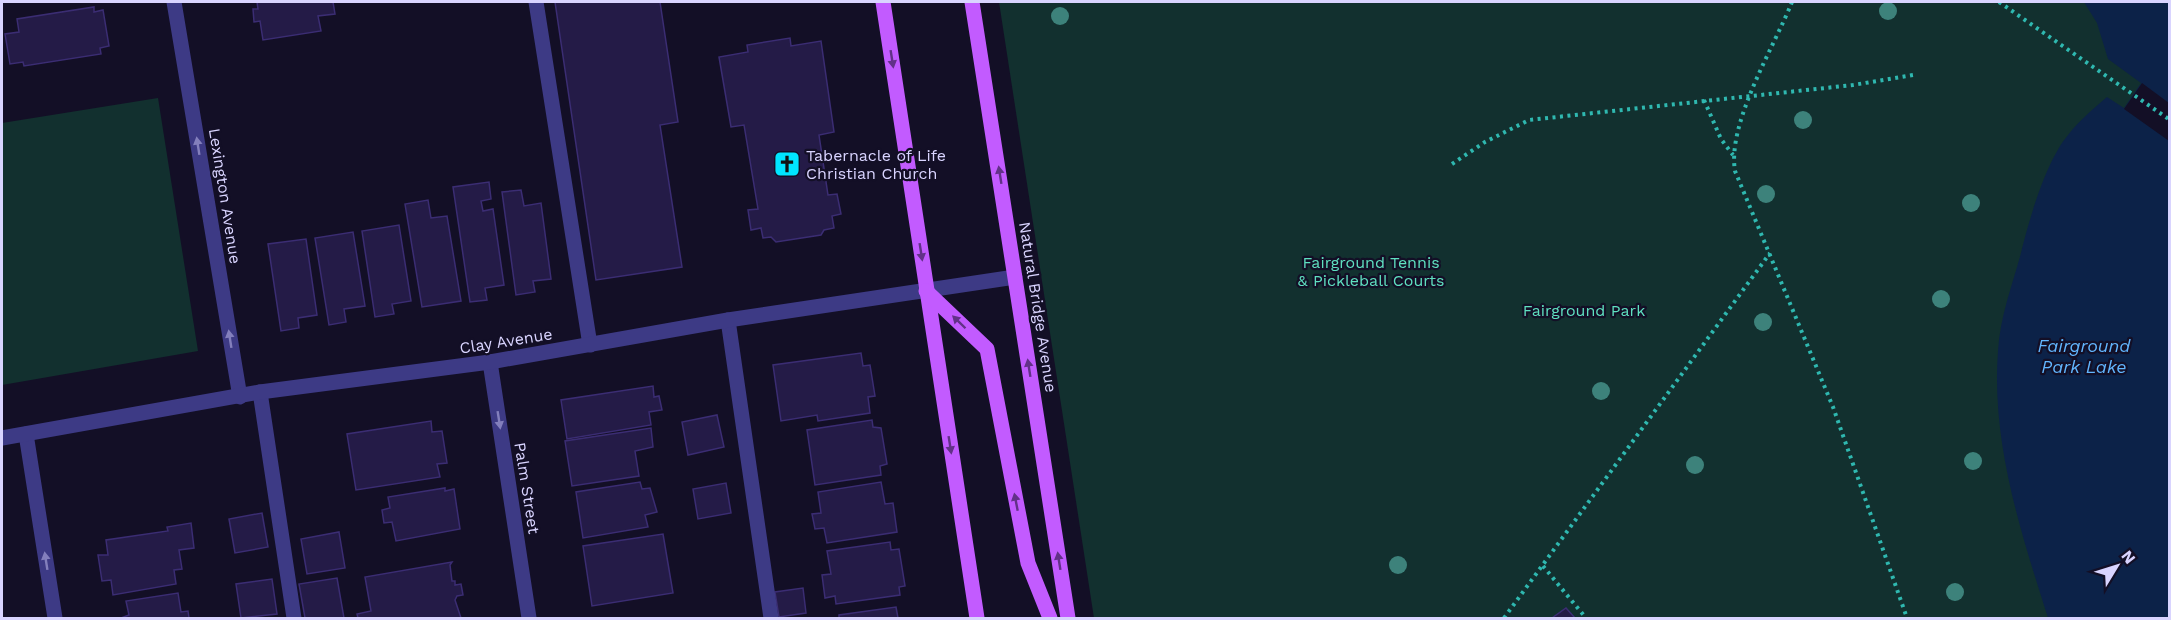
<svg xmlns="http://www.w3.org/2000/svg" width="2171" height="620" font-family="'Work Sans',sans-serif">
<rect width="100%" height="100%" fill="#130f26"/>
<!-- green -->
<g fill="#12302f">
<polygon points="999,2 2169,2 2169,618 1094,618"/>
<polygon points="158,98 198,351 2,385 2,123"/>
</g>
<!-- water -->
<path fill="#0c2248" d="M 2084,2 L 2169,2 L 2169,618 L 2048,618 C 2021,533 1991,442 1998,351 C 2000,317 2012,286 2021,253 C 2029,220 2046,161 2068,135 C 2079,121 2093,109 2107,97 L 2124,108 L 2141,83 L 2108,59 L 2097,23 Z"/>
<!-- pier -->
<polygon fill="#130f26" points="2142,83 2169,103 2169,141 2124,109"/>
<!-- building -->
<g fill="#241b47" stroke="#3b2d73" stroke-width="1.5">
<polygon points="257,2 333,2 335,14 318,16 321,31 263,40 260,21 254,22 253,9 258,9"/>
<polygon points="555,2 660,2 678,122 660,125 682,267 596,280"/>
<polygon points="94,7 94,12 103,10 109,46 100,48 101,54 24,66 23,62 10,64 5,34 19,32 17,19"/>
<polygon points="790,38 791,46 821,41 834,132 819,135 828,195 837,194 841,214 832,216 834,228 824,230 821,235 776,242 771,237 763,238 761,228 751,230 748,210 758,209 744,125 731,127 719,57 748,52 747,45"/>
<polygon points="489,182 491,199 481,201 483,211 493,209 504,285 485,288 487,300 470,302 453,187"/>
<polygon points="521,190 524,206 541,203 551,279 533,281 535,292 516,295 502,192"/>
<polygon points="428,200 431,218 447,216 461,301 422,307 405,204"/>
<polygon points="399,225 411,301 392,304 394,314 375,317 362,231"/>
<polygon points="353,232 365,306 344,309 346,322 329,325 315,238"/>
<polygon points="306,239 317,315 298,318 299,328 281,331 268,244"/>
<polygon points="861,353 863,366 870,365 875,396 868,397 870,413 818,421 817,415 781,421 773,365"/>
<polygon points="653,386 654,397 659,396 662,410 649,412 651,425 567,439 561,400"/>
<polygon points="717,415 724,447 688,455 682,422"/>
<polygon points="872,420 873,427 881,428 887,464 880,466 881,475 815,485 807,430"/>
<polygon points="431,421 432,432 442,431 447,463 437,464 440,477 356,490 347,434"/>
<polygon points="651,428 653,447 635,451 639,476 572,486 565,441"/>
<polygon points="640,482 642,489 650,488 657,512 645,515 648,527 583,538 576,492"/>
<polygon points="881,482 885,504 893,503 897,532 827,543 824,528 815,529 812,514 821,513 818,492"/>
<polygon points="726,483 731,513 698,519 693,489"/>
<polygon points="445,488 445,491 454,489 460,529 396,541 392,522 384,523 382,510 390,508 388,497"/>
<polygon points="262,513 268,547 235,553 229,519"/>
<polygon points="191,523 194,548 179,550 182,569 174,570 176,584 113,595 111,580 102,581 98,555 108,555 106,540 168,531 167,527"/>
<polygon points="339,532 345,568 307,574 301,539"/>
<polygon points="663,534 673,593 592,606 583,546"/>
<polygon points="890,542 891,550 899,549 905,586 899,587 900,595 836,604 835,596 825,598 822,575 831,574 827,551"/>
<polygon points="452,562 450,565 452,581 455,581 455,585 461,584 463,595 457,596 455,600 461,618 358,618 357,614 371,611 365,577"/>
<polygon points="337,578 344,618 305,618 299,584"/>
<polygon points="272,579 277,614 241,618 236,584"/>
<polygon points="803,588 806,613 779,617 775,592"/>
<polygon points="178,593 181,612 188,611 189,618 121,618 129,615 126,601"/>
<polygon points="896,607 898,618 839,618 839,615"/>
<polygon points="1566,608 1575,618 1552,618"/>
</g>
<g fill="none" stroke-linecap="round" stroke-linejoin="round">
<!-- path -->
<g stroke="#2fb8b0" stroke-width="4" stroke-dasharray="3 4.5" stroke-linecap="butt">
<path d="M 1792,2 C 1774,47 1727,123 1735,171 L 1833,407 L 1907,618"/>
<polyline points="1999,2 2170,120"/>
<polyline points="1704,100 1721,139 1733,155"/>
<polyline points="1452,164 1485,142 1529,120 1853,85 1913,75"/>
<polyline points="1543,566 1586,618"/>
<polyline points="1504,618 1770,253"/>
</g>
<!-- service -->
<g stroke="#3d3a85" stroke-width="15">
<polyline points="536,2 590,345"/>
<polyline points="728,320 771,618"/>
<polyline points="260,392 294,618"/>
</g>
<!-- minor -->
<g stroke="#3d3a85" stroke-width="15">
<polyline points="174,2 240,397"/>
<polyline points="490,362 529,618"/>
<polyline points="26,434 55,618"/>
<polyline points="2,438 260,392 490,362 728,320 1015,277"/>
</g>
<!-- primary -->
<g stroke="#c25bff" stroke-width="15">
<polyline points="883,2 977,618"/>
<polyline points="972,2 1068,618"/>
<polyline points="926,291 987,349 1028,563 1050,618"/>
</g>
</g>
<!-- trees -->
<g fill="#3d827b">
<circle cx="1888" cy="11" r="9"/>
<circle cx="1060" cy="16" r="9"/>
<circle cx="1803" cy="120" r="9"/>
<circle cx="1766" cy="194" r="9"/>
<circle cx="1971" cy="203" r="9"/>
<circle cx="1941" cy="299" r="9"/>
<circle cx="1763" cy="322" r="9"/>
<circle cx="1601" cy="391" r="9"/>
<circle cx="1973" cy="461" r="9"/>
<circle cx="1695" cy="465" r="9"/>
<circle cx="1398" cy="565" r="9"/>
<circle cx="1955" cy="592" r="9"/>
</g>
<!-- one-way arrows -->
<defs><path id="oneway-solid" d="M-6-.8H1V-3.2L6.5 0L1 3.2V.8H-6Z" transform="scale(1.5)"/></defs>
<g fill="#623188">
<use href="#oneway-solid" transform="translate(892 59) rotate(81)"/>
<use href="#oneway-solid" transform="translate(1000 175) rotate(-99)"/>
<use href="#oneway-solid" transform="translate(921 252) rotate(81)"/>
<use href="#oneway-solid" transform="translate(959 322) rotate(-136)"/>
<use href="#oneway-solid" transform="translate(1029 368) rotate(-99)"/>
<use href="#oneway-solid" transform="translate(950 445) rotate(81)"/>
<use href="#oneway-solid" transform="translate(1016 502) rotate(-101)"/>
<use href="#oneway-solid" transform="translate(1059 561) rotate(-99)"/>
</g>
<g fill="#837fbc">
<use href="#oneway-solid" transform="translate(198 146) rotate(-99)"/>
<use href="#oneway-solid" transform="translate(230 339) rotate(-99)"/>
<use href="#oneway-solid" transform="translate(499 420) rotate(81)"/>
<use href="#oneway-solid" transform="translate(46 561) rotate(-99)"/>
</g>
<!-- icons -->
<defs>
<symbol id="church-square" viewBox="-11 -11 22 22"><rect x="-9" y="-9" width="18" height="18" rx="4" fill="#00e5ff" stroke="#130f26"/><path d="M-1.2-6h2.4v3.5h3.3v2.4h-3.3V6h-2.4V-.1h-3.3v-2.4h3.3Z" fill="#111"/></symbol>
</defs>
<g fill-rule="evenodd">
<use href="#church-square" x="772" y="149" width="30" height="30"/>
</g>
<g text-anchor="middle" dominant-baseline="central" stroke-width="4.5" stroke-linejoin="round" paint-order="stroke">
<!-- poi labels -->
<g font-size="16" fill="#d9d4ff" stroke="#130f26" text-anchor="start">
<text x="806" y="155">Tabernacle of Life<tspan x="806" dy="18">Christian Church</tspan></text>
</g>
<!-- street labels -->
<g font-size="16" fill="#d9d4ff" stroke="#130f26">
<text transform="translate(225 196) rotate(81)">Lexington Avenue</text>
<text transform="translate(1038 307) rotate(81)">Natural Bridge Avenue</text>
<text transform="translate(506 341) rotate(-9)">Clay Avenue</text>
<text transform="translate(527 488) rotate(81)">Palm Street</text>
</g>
<!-- park labels -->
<g font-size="16" fill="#5fe0c0" stroke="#130f26">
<text x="1371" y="262">Fairground Tennis<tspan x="1371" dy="18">&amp; Pickleball Courts</tspan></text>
<text x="1584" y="310">Fairground Park</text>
</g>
<!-- water labels -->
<g font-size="18" font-style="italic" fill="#62b6ff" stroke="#130f26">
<text x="2084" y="345">Fairground<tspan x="2084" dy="21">Park Lake</tspan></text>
</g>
</g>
<!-- border -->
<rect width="2171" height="620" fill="none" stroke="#d9d4ff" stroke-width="6"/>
<!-- north arrow -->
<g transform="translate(2117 566) rotate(52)" stroke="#130f26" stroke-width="4.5" paint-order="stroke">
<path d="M0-4.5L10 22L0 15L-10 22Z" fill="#d9d4ff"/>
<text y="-9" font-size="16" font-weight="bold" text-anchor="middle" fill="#d9d4ff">N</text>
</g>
</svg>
